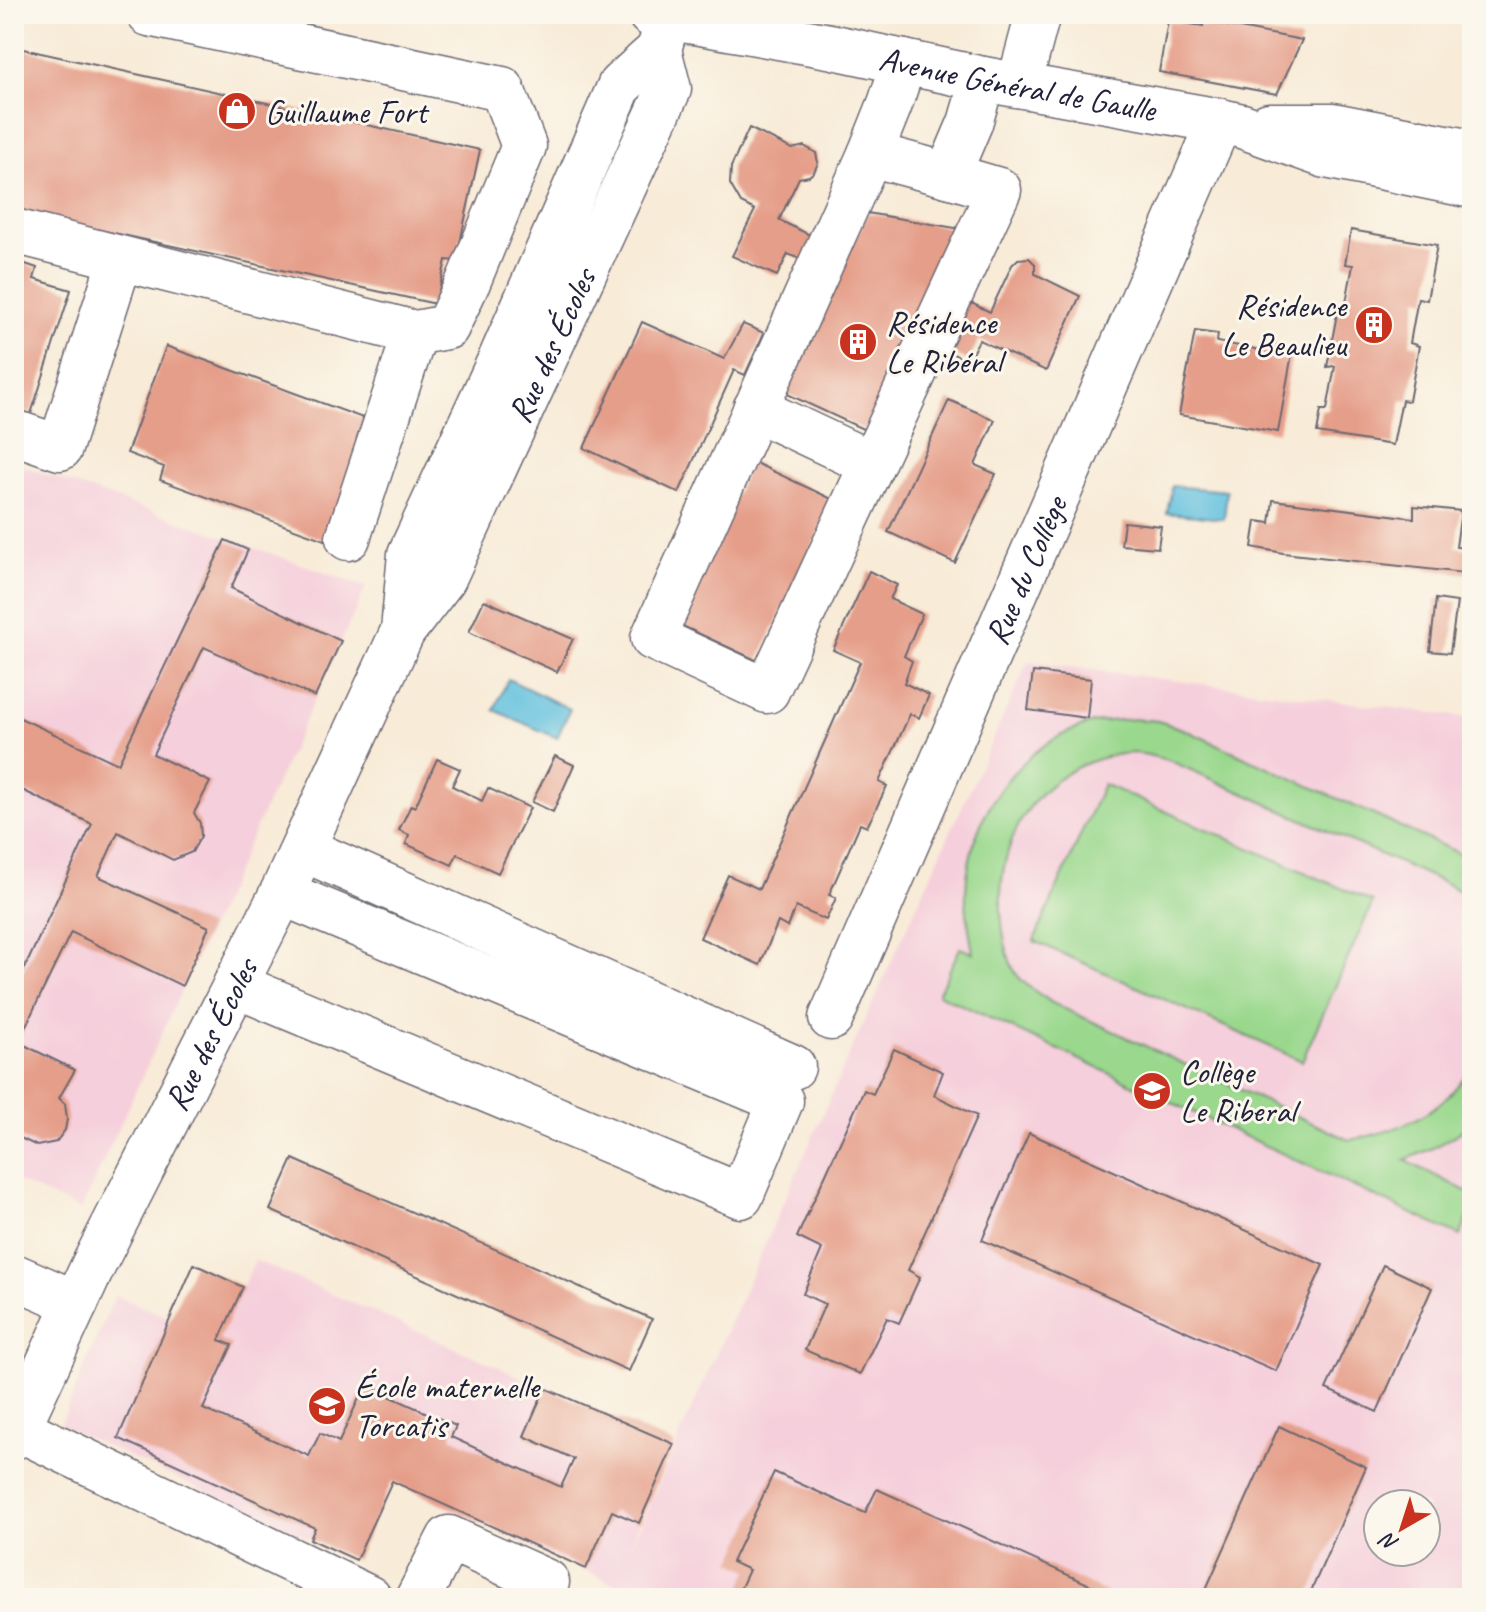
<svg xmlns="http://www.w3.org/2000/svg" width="1486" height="1612" font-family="Caveat,sans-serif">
<rect width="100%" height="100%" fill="#fbf7ec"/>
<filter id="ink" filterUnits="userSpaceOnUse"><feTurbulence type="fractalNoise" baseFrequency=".0125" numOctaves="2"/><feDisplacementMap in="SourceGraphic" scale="16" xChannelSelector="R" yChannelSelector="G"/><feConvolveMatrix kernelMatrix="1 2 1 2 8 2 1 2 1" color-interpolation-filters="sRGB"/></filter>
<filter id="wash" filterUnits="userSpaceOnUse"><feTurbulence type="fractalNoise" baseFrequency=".006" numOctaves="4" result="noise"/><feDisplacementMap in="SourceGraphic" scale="32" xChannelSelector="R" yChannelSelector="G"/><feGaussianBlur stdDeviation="1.8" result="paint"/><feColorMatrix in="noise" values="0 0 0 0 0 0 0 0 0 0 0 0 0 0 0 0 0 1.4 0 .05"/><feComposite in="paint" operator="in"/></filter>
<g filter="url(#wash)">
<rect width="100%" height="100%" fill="#f8ebd7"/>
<!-- built -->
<g fill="#f5cfdb" fill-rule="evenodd">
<polygon points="14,463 366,587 81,1210 14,1180"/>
<path d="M 1028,662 L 1472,718 L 1472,1598 L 608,1598 L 614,1584 L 392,1482 L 356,1560 L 60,1425 L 115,1295 L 219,1339 L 255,1260 L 674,1444 L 639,1523 L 626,1557 L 852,1048 ZM 1378,1504 L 1426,1504 L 1426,1552 L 1378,1552 Z"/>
</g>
<!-- green -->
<g fill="#9ad88d" stroke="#5e7d64" stroke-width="2">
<path d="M 1136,719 L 1158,721 L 1183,729 L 1472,859 L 1472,905 L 1460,891 L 1447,884 L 1171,761 C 1159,758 1147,754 1135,753 C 1118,753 1103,757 1087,763 C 1026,788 998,847 1001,912 C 1002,929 1006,957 1015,972 C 1022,984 1040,994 1052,1003 L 1349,1140 C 1401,1131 1445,1112 1472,1065 L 1472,1121 C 1453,1140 1428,1151 1404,1160 L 1472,1194 L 1472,1209 L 1460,1236 L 938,994 L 960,948 L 973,953 C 970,933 965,912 966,892 C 968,816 1018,744 1093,723 C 1107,720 1122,720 1136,719 Z"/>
<polygon points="1103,784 1373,902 1302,1061 1034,941"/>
</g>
<!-- water -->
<g fill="#60c0de" stroke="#41718c" stroke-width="2">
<polygon points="1172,486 1227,491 1224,519 1167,513"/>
<polygon points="508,679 570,709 557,738 494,710"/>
</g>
<g id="blocks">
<!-- building -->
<g fill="#e59e89">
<polygon points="1168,21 1203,26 1204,21 1302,40 1277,94 1159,72"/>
<polygon points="14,47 480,150 456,261 446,260 436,304 14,211"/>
<polygon points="749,128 792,149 804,146 816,153 818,163 814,172 809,176 799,178 779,220 816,238 805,261 788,254 777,276 732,256 755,210 741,203 730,184 731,167"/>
<polygon points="867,213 967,230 865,430 785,393"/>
<polygon points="1351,230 1437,245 1427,300 1418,298 1410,343 1419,346 1409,401 1402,400 1393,445 1317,433 1321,410 1327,410 1335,366 1327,367 1338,308 1345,308 1353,265 1345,264"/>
<polygon points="1029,258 1035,264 1035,274 1080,296 1046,371 979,340 968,361 942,349 965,300 990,312 1012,265 1018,259"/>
<polygon points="14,260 37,268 34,279 71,290 31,414 14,409"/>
<polygon points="642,322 724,359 743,324 764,333 745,375 734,370 679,493 584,448"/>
<polygon points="1195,331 1218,334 1217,342 1261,350 1263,342 1293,348 1278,432 1179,415"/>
<polygon points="166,346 374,422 330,542 160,480 164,467 127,453"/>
<polygon points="949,400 995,420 975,465 996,474 955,563 888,532"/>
<polygon points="751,461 834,500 758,661 676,623"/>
<polygon points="1273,500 1414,518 1414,506 1461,511 1456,547 1472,549 1472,574 1283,553 1252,547 1256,521 1270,523"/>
<polygon points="1124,522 1161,526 1158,548 1121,545"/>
<polygon points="225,540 248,550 231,588 341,641 315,697 204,647 153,754 210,782 194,813 200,823 201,836 192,852 173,860 118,832 98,876 209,927 182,986 71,932 18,1042 75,1070 59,1098 65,1104 67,1119 65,1130 56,1142 37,1146 14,1135 14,991 92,824 14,786 14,715 118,764"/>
<polygon points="869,571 897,585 890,599 922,614 904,656 912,661 904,683 929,695 919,718 910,714 879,782 887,786 867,827 860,824 829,895 836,898 826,920 796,907 787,927 778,922 760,965 700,938 728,875 759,889 860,662 833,650"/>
<polygon points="1436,599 1457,602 1450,653 1430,651"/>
<polygon points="484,600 573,639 557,672 469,632"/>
<polygon points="1033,672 1091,679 1087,718 1028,710"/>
<polygon points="555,756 574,765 553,812 532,802"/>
<polygon points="437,759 460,769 452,786 482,801 488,788 530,808 498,873 457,854 452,865 406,844 409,835 399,830 411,805 415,807"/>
<polygon points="894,1049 943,1072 934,1095 977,1116 908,1270 920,1277 899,1323 887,1318 860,1374 805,1350 825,1304 803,1294 822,1249 797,1237 864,1090 873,1094"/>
<polygon points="1029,1133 1323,1265 1276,1371 982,1240"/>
<polygon points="293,1159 652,1319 629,1371 270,1210"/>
<polygon points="194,1264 243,1287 219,1340 232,1345 203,1409 309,1456 320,1433 339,1442 365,1385 456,1426 451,1437 561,1487 574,1459 524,1436 545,1388 674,1444 639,1523 612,1511 586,1569 392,1481 356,1560 310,1539 315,1528 118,1438"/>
<polygon points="1383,1265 1432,1288 1377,1412 1326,1389"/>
<polygon points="1279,1426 1366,1467 1308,1598 1202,1598"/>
<polygon points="774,1472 865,1513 877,1489 1106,1592 1103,1598 736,1598 749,1570 732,1562"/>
</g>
</g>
</g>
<g filter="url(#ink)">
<use href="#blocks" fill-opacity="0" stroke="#6d6872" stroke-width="2"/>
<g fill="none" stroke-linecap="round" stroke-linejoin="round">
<defs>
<g id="minor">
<polyline points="904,62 890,104 870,154 948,175 970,123 983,79"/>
<polyline points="1019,85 1038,14"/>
<polyline points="870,154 653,638 767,691 999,190 948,175"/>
<polyline points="14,231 415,333 447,327 468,282 524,146 502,89 149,14"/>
<polyline points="755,409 872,464"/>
<polyline points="14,432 60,448 120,260"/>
<polyline points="348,538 415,333"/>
<polyline points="403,631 410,554 500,360 620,85 659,50"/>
<polyline points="303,849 793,1067"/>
<polyline points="235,985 741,1196 781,1101 282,893"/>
<path id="s1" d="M 831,1018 L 1220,121"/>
<polyline points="14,1276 76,1303"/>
<polyline points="19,1429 369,1598"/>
<path id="s2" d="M 14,1437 L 93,1266 L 282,893 L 403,631 L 444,578 L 669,89 L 659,50 L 668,17"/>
<polyline points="418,1598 449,1538 547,1582"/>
</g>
<g id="major">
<path id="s3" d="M 650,14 L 829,46 L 983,79 L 1220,121 L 1242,126 L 1326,156 L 1472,186"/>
<polyline points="1269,125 1333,125 1472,152"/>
</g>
</defs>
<!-- minor casing -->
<use href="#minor" stroke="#6d6872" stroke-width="47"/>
<!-- major casing -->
<use href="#major" stroke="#6d6872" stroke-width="47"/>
<!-- minor -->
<use href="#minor" stroke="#fff" stroke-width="44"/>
<!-- major -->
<use href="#major" stroke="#fff" stroke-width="44"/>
</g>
</g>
<!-- icons -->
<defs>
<symbol id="shop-disc" viewBox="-11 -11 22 22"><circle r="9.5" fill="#c8321e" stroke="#fbf7ec"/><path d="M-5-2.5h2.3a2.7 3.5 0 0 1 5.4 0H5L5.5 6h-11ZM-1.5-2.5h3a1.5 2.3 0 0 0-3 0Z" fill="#fff"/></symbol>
<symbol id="building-disc" viewBox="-11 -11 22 22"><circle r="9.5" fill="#c8321e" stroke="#fbf7ec"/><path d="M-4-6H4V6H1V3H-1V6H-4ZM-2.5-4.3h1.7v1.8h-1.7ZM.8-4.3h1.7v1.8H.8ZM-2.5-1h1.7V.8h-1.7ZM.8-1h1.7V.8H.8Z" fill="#fff"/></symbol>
<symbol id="school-disc" viewBox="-11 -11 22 22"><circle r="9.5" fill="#c8321e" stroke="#fbf7ec"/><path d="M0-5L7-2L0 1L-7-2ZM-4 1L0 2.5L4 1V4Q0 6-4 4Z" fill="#fff"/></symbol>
</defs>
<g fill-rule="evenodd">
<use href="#shop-disc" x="215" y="89" width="44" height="44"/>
<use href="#building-disc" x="1352" y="303" width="44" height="44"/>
<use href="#building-disc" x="836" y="320" width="44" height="44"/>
<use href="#school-disc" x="1130" y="1069" width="44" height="44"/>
<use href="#school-disc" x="305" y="1384" width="44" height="44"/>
</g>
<g text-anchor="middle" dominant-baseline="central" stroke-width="6" stroke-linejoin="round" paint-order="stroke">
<!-- street labels -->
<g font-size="34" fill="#22223b" stroke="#fbf7ec">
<text stroke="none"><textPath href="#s3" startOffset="374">Avenue Général de Gaulle</textPath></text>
<text stroke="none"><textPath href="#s2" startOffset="1218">Rue des Écoles</textPath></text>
<text stroke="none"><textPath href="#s1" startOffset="488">Rue du Collège</textPath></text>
<text stroke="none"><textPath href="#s2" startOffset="448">Rue des Écoles</textPath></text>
</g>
<!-- poi labels -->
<g font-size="34" fill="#22223b" stroke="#fbf7ec" text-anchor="start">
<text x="265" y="111">Guillaume Fort</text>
<text x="1346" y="305" text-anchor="end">Résidence<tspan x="1346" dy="39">Le Beaulieu</tspan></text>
<text x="886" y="322">Résidence<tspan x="886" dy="39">Le Ribéral</tspan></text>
<text x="1180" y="1071">Collège<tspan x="1180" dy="39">Le Riberal</tspan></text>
<text x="355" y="1386">École maternelle<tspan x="355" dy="39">Torcatis</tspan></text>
</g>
</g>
<!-- margin -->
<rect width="1486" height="1612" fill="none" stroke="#fbf7ec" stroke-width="48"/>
<!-- north arrow -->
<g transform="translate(1402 1528) rotate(219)"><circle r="38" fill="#fbf7ec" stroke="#a4a2a5" stroke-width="2"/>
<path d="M0-6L14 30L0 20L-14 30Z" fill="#c8321e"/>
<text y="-12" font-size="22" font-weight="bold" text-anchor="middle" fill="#22223b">N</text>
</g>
</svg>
